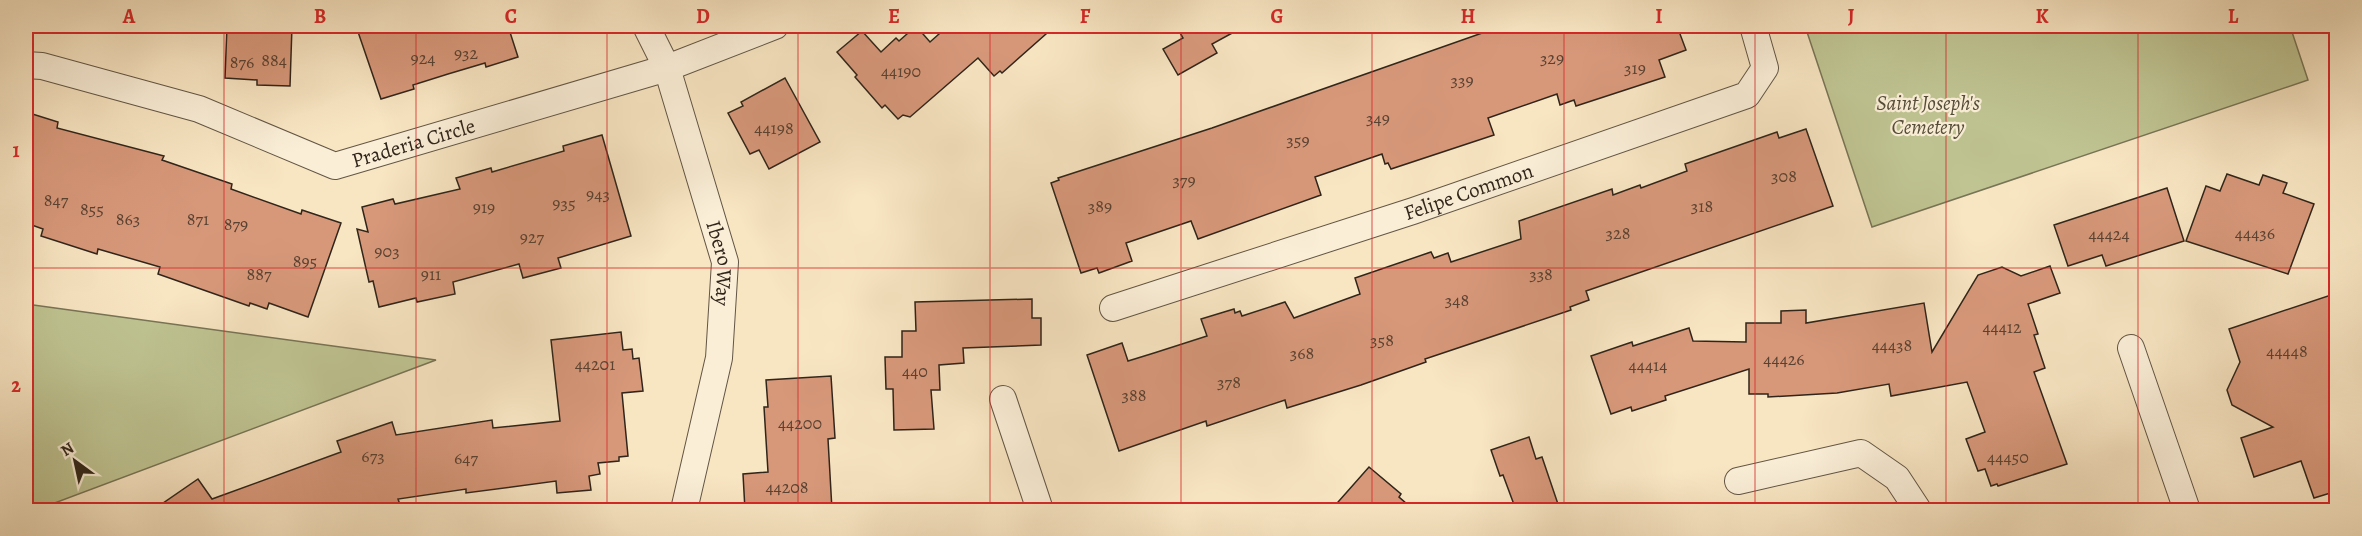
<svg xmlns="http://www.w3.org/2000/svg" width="2362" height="536" font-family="Alegreya,serif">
<rect width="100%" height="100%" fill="#f8e5c2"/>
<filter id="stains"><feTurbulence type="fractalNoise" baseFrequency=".00333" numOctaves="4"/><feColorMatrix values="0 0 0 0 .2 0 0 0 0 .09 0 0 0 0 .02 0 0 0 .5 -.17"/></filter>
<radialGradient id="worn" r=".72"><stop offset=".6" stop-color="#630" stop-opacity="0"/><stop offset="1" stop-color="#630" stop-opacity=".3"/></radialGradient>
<!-- green -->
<g fill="#bfc492" stroke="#787456" stroke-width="1.5">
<polygon points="1805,26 2290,26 2308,80 1872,227"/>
<polygon points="26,304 436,360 36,510 26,510"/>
</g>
<!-- building -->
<g fill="#d7987a" stroke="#30251a" stroke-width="1.5">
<polygon points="227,26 292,26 290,86 257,85 257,80 225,78"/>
<polygon points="356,26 508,26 518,57 486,67 485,63 448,74 413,85 414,89 381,99"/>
<polygon points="916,26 930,42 948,26 1055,26 1002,73 1000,71 994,76 978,58 910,117 903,115 898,119 885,105 882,108 855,77 857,75 837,52 862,31 881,52 896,38 899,41"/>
<polygon points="1176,26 1245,26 1212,44 1217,53 1178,75 1163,49 1183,38"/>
<polygon points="1502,26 1677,26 1686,50 1659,60 1665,77 1576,106 1574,100 1560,105 1557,94 1488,118 1494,135 1391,169 1388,163 1385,164 1382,154 1315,177 1321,195 1198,239 1191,221 1126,243 1132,261 1099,273 1097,268 1081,273 1051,183 1059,180 1058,178 1212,128"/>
<polygon points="785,78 820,142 769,169 759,150 750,154 728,113 743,106 741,102"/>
<polygon points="26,112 58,122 57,128 164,156 162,160 232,184 231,189 301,214 302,210 341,223 308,317 269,303 267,309 250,303 249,306 158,274 160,267 98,249 97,254 41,236 43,229 26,223"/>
<polygon points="1806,129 1833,206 1586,291 1589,300 1570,307 1571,310 1425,359 1426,362 1361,385 1287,408 1285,400 1207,426 1206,421 1119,451 1087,355 1122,343 1128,361 1154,353 1207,336 1201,319 1234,309 1235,313 1240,311 1242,316 1285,302 1294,318 1360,294 1355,278 1431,252 1434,258 1448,253 1451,262 1521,239 1519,221 1612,189 1613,195 1640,185 1641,188 1687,171 1685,164 1777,132 1779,138"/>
<polygon points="602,135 631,236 558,258 561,268 523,278 519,264 453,282 455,294 417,302 416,298 379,307 373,281 369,282 357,229 368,232 362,207 393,199 395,204 460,189 456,178 491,168 492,172 564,151 563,146"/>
<polygon points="2227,174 2259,185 2263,175 2287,183 2283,193 2314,204 2288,274 2186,241 2206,186 2220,191"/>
<polygon points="2167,188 2184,241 2106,266 2102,255 2068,266 2054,225"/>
<polygon points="2050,266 2060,293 2028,304 2038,334 2034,335 2045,368 2034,372 2067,464 1998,486 1997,484 1991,486 1985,469 1978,471 1966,439 1985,432 1967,382 1891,396 1889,384 1837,393 1768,397 1768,394 1749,394 1749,369 1665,396 1666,400 1632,411 1631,407 1611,414 1591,356 1632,342 1633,346 1689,328 1693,341 1746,342 1746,323 1781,323 1781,311 1806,310 1806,323 1924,303 1932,352 1978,275 2002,267 2021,276"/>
<polygon points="2337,293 2337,491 2314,498 2301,461 2254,477 2241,438 2273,427 2232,405 2227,390 2240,362 2229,329"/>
<polygon points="1032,299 1032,318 1041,318 1041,345 963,348 964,363 939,365 940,390 931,390 934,429 894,430 893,389 886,389 885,357 902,357 902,331 916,331 915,302"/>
<polygon points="621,332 623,350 632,349 633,359 639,358 643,391 622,393 628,456 619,457 619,461 598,463 600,474 589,476 591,490 557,493 556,481 466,493 466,489 398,499 402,510 153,510 198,479 212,499 341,452 337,441 392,422 396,435 492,420 493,428 560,421 551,340"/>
<polygon points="831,376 835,438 828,439 832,510 745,510 743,474 768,472 764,407 768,407 766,380"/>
<polygon points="1529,437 1536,459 1542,457 1560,510 1516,510 1503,475 1500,476 1491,450"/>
<polygon points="1369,467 1401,494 1399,497 1414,510 1331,510"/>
</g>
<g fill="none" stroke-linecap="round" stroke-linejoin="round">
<defs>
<g id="street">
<path id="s1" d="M 646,26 L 667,68 L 725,262 L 719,358 L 684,510"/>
<path id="s2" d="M 26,65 L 42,66 L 199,109 L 335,166 L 667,68 L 775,26"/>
<path id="s3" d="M 1113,308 L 1413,211 L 1747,95 L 1765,68 L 1753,26"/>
<polyline points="2131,348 2187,510"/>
<polyline points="1003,399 1040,510"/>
<polyline points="1738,481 1861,453 1897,478 1918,510"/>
</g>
</defs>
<!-- street casing -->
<use href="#street" stroke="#625544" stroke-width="28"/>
<!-- street -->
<use href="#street" stroke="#faeed7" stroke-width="26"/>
</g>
<!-- grid -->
<path fill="none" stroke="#d62828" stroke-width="1.5" stroke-opacity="0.55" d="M 224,26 L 224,510M 416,26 L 416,510M 607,26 L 607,510M 798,26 L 798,510M 990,26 L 990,510M 1181,26 L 1181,510M 1372,26 L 1372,510M 1564,26 L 1564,510M 1755,26 L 1755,510M 1946,26 L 1946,510M 2138,26 L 2138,510M 26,268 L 2336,268"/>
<g text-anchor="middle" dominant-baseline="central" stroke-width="4.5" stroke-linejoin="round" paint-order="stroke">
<!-- number labels -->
<g font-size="18" fill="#5a4232">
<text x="466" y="53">932</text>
<text x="423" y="58">924</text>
<text x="1552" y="58">329</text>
<text x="274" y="60">884</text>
<text x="242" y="62">876</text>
<text x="1635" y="68">319</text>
<text x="901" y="71">44190</text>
<text x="1462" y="80">339</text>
<text x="1378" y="118">349</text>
<text x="774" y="128">44198</text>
<text x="1298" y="140">359</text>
<text x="1784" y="176">308</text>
<text x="1184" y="180">379</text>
<text x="598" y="194">943</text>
<text x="56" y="200">847</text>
<text x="564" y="203">935</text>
<text x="1100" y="206">389</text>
<text x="1702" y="206">318</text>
<text x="484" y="207">919</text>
<text x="92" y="209">855</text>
<text x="128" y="219">863</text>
<text x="198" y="219">871</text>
<text x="236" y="224">879</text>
<text x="1618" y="233">328</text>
<text x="2255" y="233">44436</text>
<text x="2109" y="234">44424</text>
<text x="532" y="237">927</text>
<text x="387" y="251">903</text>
<text x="305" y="261">895</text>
<text x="259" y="274">887</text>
<text x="431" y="274">911</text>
<text x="1541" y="274">338</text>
<text x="1457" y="300">348</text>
<text x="2002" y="327">44412</text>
<text x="1382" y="340">358</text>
<text x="1892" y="345">44438</text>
<text x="2287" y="351">44448</text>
<text x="1302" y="353">368</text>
<text x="1784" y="359">44426</text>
<text x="595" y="364">44201</text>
<text x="1648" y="365">44414</text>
<text x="915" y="371">440</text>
<text x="1229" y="382">378</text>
<text x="1134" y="395">388</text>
<text x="800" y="423">44200</text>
<text x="373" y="456">673</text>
<text x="2008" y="457">44450</text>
<text x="466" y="458">647</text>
<text x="787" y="487">44208</text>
</g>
<!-- park labels -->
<g font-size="21" font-style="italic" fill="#544d38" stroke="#faeed7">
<text x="1928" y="103">Saint Joseph's<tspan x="1928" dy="24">Cemetery</tspan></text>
</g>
<!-- street labels -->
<g font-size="21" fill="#30251a" stroke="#faeed7">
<text stroke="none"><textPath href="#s2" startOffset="408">Praderia Circle</textPath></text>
<text stroke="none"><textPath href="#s3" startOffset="374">Felipe Common</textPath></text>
<text stroke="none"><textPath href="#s1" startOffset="250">Ibero Way</textPath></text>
</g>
</g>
<!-- margin -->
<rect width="2362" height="536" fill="none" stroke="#f8e5c2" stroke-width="66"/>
<!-- north arrow -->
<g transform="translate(75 461) rotate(327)" stroke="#faeed7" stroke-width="4.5" paint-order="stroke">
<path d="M0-4.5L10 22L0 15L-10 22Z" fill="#30251a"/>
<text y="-9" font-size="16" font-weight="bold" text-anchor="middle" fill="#30251a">N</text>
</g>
<rect x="33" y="33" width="2296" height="470" fill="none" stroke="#d62828" stroke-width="2"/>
<g font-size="20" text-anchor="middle" font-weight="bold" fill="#d62828">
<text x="129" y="23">A</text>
<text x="320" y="23">B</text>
<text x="511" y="23">C</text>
<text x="703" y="23">D</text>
<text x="894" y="23">E</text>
<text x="1085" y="23">F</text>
<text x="1277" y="23">G</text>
<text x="1468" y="23">H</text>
<text x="1659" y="23">I</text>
<text x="1851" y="23">J</text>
<text x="2042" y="23">K</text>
<text x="2233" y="23">L</text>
<text x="16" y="157">1</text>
<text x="16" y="392">2</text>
</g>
<rect width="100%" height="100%" filter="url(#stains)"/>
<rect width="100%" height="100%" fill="url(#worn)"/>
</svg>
